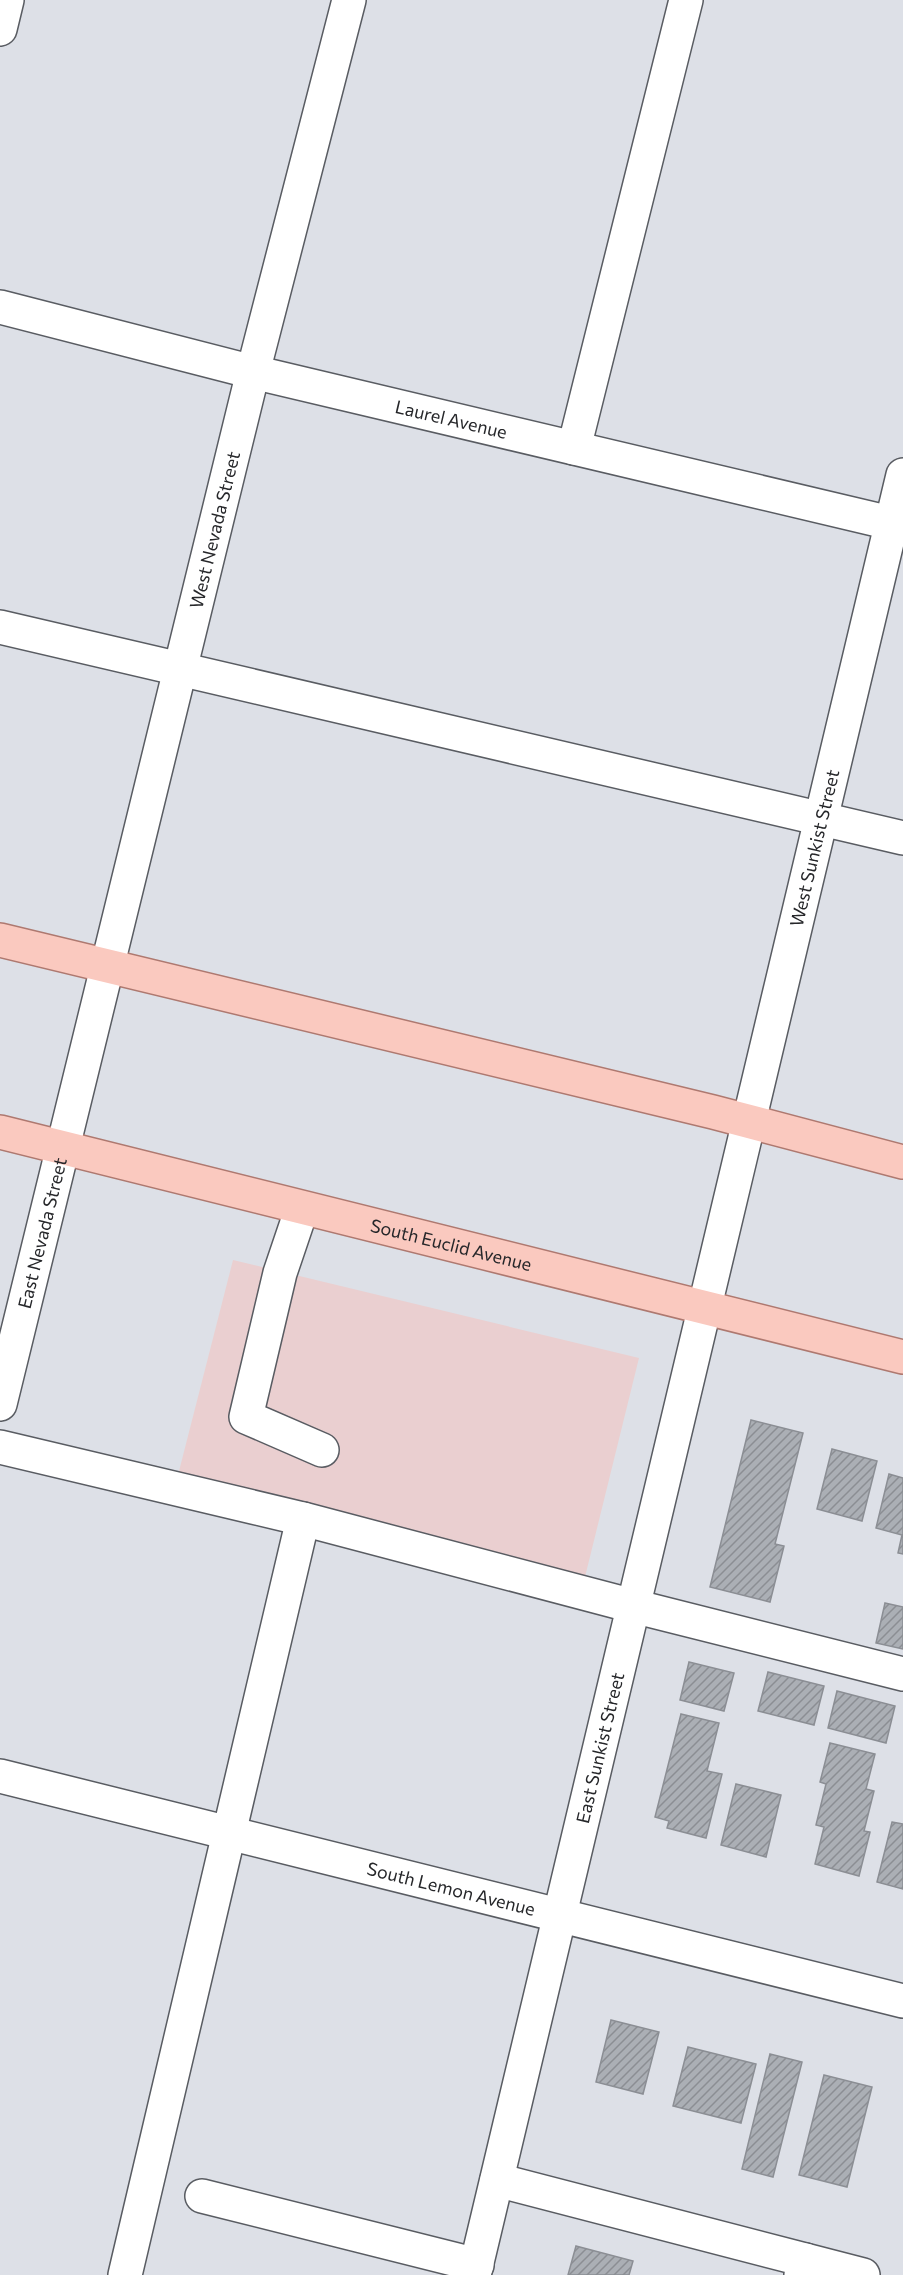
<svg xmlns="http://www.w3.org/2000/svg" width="903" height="2275" font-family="Commissioner,sans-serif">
<defs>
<pattern id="building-hatch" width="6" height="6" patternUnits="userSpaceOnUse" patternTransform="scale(1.5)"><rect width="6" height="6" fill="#abafb5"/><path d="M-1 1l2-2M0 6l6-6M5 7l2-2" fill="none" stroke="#8b8e93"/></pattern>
</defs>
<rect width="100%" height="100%" fill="#dde0e7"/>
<!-- commercial -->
<polygon fill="#eacfd0" points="233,1260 639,1358 585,1577 177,1479"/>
<!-- building -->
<g fill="url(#building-hatch)" stroke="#8b8e94" stroke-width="1.5">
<polygon points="751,1420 803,1433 775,1544 784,1546 770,1602 710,1587"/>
<polygon points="832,1449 877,1461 862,1521 817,1509"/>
<polygon points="889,1474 903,1478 903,1554 898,1553 902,1535 876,1528"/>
<polygon points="885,1603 903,1607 903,1649 876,1643"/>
<polygon points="689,1662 734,1673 724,1711 680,1700"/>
<polygon points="768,1672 824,1686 814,1725 758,1711"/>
<polygon points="837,1691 895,1706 886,1743 828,1728"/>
<polygon points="681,1714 719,1723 707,1771 722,1774 706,1838 667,1828 669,1821 655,1817"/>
<polygon points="830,1743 875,1754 866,1789 874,1791 864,1831 870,1832 859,1876 815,1864 824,1827 816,1825 826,1784 820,1782"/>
<polygon points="736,1784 781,1795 766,1857 721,1845"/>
<polygon points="892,1822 903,1824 903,1889 877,1882"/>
<polygon points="611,2020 659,2032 643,2094 596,2082"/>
<polygon points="688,2047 756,2064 741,2123 673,2106"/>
<polygon points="770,2054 802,2062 773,2177 742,2169"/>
<polygon points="824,2075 872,2087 847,2187 799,2175"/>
<polygon points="576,2246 633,2261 629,2275 568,2275"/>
</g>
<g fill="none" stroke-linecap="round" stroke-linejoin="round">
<defs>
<g id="minor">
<polyline points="0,29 7,0"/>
<path id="s1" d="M 0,307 L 253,372 L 903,526"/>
<polyline points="574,448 686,0"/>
<polyline points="0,627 903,838"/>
<polyline points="302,1208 280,1273 246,1417 322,1450"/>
<path id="s2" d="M 0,1404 L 253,372 L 349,0"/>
<polyline points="0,1447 303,1519 633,1606 903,1674"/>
<path id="s3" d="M 0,1776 L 903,2001"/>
<polyline points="497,2180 805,2260 801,2275"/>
<polyline points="202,2196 477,2265"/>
<polyline points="805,2260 863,2275"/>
<polyline points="125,2275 303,1519"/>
<path id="s4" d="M 474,2275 L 903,475"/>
</g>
<g id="major">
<polyline points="0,940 713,1112 903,1162"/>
<path id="s5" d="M 0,1132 L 903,1357"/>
</g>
</defs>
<!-- minor casing -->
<use href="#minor" stroke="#595c62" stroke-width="36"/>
<!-- major casing -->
<use href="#major" stroke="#ae7970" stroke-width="36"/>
<!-- minor -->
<use href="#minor" stroke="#fff" stroke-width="33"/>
<!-- major -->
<use href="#major" stroke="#fac9bf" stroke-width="33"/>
</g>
<g text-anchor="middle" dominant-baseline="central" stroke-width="4.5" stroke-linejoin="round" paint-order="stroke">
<!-- street labels -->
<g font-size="18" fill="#26272a" stroke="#dde0e7">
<text stroke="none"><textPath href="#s1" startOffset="465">Laurel Avenue</textPath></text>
<text stroke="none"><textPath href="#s2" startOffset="900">West Nevada Street</textPath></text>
<text stroke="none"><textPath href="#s4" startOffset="1467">West Sunkist Street</textPath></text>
<text stroke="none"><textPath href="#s2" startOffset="176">East Nevada Street</textPath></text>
<text stroke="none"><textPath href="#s5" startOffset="465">South Euclid Avenue</textPath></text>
<text stroke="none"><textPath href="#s4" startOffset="542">East Sunkist Street</textPath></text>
<text stroke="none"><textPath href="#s3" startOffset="465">South Lemon Avenue</textPath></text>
</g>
</g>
</svg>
